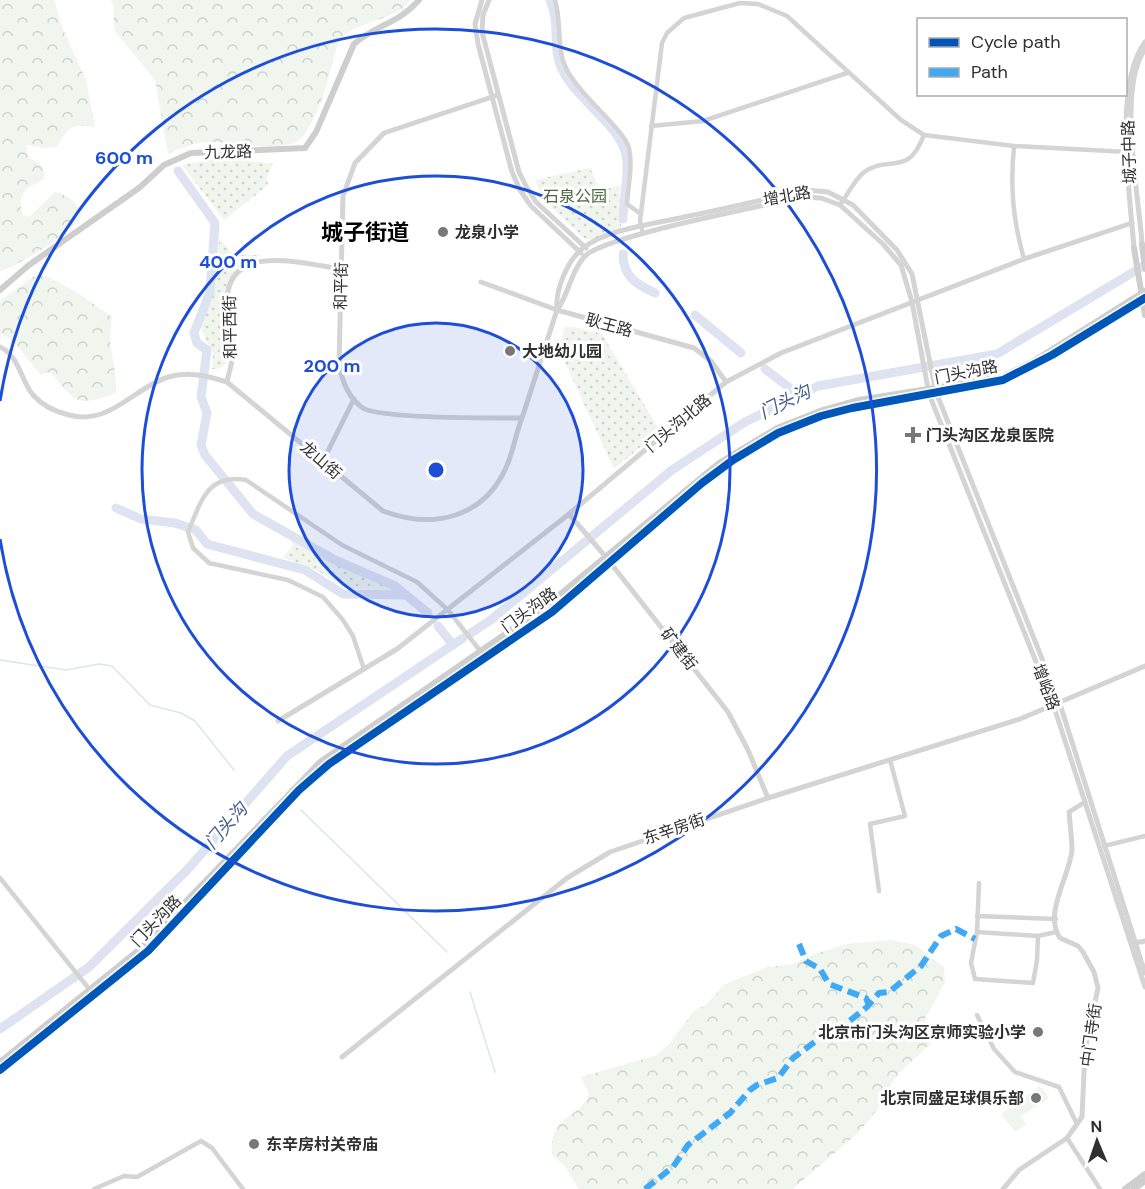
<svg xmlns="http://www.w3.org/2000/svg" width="1145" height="1189" font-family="'DM Sans','Noto Sans SC',sans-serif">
<defs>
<pattern id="forest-crowns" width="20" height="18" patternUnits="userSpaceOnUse" patternTransform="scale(1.5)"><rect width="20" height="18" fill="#f0f5ee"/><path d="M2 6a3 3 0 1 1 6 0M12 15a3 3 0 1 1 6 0" fill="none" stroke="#ced2cc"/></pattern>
<pattern id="park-dots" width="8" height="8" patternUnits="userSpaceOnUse" patternTransform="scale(1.5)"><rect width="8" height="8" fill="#f0f5ee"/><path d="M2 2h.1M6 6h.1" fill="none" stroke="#ced2cc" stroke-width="1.8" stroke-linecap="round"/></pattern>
</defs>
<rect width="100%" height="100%" fill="#fff"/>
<!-- forest -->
<g fill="url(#forest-crowns)">
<path d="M 0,0 L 54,0 L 62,27 L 86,80 L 95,127 C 73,124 69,125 57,147 L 44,148 L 26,145 L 28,157 L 40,164 L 45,175 L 43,180 C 24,188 17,195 23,216 L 29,217 L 55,192 C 67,194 80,204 81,217 C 66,236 23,264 0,271 Z"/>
<path d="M 111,0 L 410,0 C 400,19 360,20 343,37 C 334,47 332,67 328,80 C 323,99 315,119 304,135 C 289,156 232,141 207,142 C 193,143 181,148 168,154 L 155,80 L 114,30 L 114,8 Z"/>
<path d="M 45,275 L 78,293 L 112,317 C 106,348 117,364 116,393 C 77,408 76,402 50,372 L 41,375 L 12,340 L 0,333 L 0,301 L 34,276 Z"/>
<path d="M 891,940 L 915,945 L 944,967 L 945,982 L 925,1019 L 931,1043 L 900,1072 L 891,1084 L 891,1093 L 858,1133 L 793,1189 L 579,1189 L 565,1166 L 552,1155 C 549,1113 579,1121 589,1094 L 581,1077 L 657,1055 L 669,1044 L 693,1012 L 707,1004 L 724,985 L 735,980 L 768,967 L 793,964 L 814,954 L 847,944 Z"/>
</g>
<!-- park -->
<g fill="url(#park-dots)">
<polygon points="215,159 273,163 267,177 268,185 224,220 182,165"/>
<polygon points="590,168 600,190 620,185 621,229 591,240 584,238 543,199 535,180"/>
<polygon points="219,238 234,255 261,255 241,262 232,276 223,298 229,338 227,363 218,369 212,369 213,353 201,329 215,284"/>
<polygon points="574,327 602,334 660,431 614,469 560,352 564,328"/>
<polygon points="292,539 339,566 396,591 345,588 318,571 283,558 293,545"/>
</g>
<!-- pitch -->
<polygon fill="#f0f5ee" points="1040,1086 1049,1098 1021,1116 1026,1124 1015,1132 1001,1114"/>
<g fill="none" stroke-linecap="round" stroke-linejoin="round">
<!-- stream -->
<g stroke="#dde3f0" stroke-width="1.5">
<polyline points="0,660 66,670 99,664 112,666 150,705 181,713 195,721 234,770"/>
<polyline points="301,810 447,952"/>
<polyline points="470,992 495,1072"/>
</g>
<!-- river -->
<g stroke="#dde3f0" stroke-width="9">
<path d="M 550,0 C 561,25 551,50 563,71 C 577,100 620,125 626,155 C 630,171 623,201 623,219"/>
<polyline points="178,171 215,223 210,292 194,333 197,343 207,350 201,397 207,413 201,445 205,455 253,514 335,560 395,586 428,613"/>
<path d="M 623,254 C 623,277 636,284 655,293"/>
<polyline points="695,315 741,353"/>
<polyline points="765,369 799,395"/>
<polyline points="116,508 141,519 175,523 196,530 207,544 305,570 343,594 405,595"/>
<polyline points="438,626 453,645"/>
<polyline points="471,633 492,619 672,470 745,422 818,386 997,354 1145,265"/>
<polyline points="0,1029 89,967 187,870 287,756 463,638"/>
</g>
<!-- minor -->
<g stroke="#d4d4d4" stroke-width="4.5">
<path d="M 555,0 C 562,23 556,48 566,68 C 578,94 624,129 629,148 C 633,165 628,187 627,204 L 641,214"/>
<polyline points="651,126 703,121 847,73"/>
<path d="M 1014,146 C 1010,187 1013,220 1024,259"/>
<path d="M 840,205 C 847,195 854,181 863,173 C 890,153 907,179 924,135"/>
<polyline points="643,234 640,221 662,43 667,33 684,18 740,3 758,4 787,16 901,120 924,135 1014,146 1128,152"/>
<path d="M 364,669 L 353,636 L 343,620 L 323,597 L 288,580 L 209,563 L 193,548 L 188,532 C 201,502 207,473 246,480 L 342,545 L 417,582 L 448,610 L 485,657"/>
<polyline points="1104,846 1145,836"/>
<polyline points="0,878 90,990"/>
<polyline points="879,891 870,824 905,816 890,760"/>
<polyline points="977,916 1056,919"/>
<polyline points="977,932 979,883"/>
<polyline points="1038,936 1037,960 1033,983 975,979 971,963 977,932 1038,936 1056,932"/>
<polyline points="977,1015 994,1049 1015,1072 1059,1087 1077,1124"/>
<polyline points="1067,1138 1100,1189"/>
<polyline points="94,1189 124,1176 137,1177 201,1141 212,1148 243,1189"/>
</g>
<!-- tertiary -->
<g stroke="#d4d4d4" stroke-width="5">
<polyline points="482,0 475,24 478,44 512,172 520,190 531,206 581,253"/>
<polyline points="489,0 483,15 482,32 519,172 526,186 536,202 586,248"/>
<path d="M 498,95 L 384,133 L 355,163 L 343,196 L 339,364 C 342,381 348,398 363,408 C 380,419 494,418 521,418"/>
<path d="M 1142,244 C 1139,195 1117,89 1145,49"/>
<path d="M 1134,248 C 1130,195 1113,85 1145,42"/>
<polyline points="481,282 557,310 694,348 711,361 726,382"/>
<path d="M 557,310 C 555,290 567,261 583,248 C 607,229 655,224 684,217 C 725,209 766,199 806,190 L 828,192 L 853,205 L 897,250 L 912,274 L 936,392 L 1060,704 L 1145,973"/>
<path d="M 0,347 C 19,355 21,381 33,395 C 42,405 56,412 69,415 C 109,426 134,388 168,377 C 188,371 208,376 227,382 L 383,511 C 434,530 486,518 508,463 C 514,447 517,430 523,415 C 534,380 546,345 557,310 C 569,294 570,273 584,257 C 602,236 765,206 801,197 L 821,198 L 840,205 L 883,244 L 901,265 L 912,302 L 929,394 L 1054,707 L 1145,987"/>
<path d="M 227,382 C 229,372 233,361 233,351 C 233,334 227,317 227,300 C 229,241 305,264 341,269"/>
<polyline points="323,461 354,399"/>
<polyline points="569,514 605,556 728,712 748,750 768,798"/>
<polyline points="278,721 397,649 569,514 726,382 781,353 1024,259 1132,223"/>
<polyline points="1135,943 1145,941"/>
<polyline points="342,1057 567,878 610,852 768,798 1020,719 1145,666"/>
<path d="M 1003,1189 L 1019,1170 L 1067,1138 L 1082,1117 L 1085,1050 L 1098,988 L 1094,972 L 1083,952 L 1078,946 L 1060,938 C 1043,914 1070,875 1072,850 C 1072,838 1070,825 1069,812 L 1085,802"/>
</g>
<!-- secondary -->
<g stroke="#cecece" stroke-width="6">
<polyline points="1142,244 1145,269"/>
<polyline points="1134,248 1145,315"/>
<path d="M 0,290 L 29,265 L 139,188 L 164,165 L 191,153 L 305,148 L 316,132 L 354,44 C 377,24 398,24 419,0"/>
<polyline points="1006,375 1032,362 1145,291"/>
<polyline points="0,1062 141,948 320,762 547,605 719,463 777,428 820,411 859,400 990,379"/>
<polyline points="0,1070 148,951 299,790 329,764 552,612 702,483 733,460 778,433 821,416 852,408 1003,380 1052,355 1145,298"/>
<polyline points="1125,1189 1145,1174"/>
<polyline points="1134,1189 1145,1181"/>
</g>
<!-- quiet -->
<g stroke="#3fa9f5" stroke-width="6" stroke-dasharray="12 6" stroke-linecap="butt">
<polyline points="799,944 806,961 820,969 829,984 866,998 869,1005"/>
<polyline points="645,1189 673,1167 688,1145 730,1113 750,1090 757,1085 778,1078 793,1058 831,1030 842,1027 867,1007 879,993 889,992 921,966 941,936 956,929 975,939"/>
</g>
<defs>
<polyline id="cycleway" points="0,1070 148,951 299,790 329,764 552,612 702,483 733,460 778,433 821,416 852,408 1003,380 1052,355 1145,298"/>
</defs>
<!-- cycleway casing -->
<use href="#cycleway" stroke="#fff" stroke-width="11"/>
<!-- cycleway -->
<use href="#cycleway" stroke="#0057b8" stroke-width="8"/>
</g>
<!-- distance rings -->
<circle cx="436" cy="470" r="147" fill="#1d4ed8" fill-opacity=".12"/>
<g fill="none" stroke="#1d4ed8" stroke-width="3">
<circle cx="436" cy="470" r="147"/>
<circle cx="436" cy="470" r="294"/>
<path d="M0 401A441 441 0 1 1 0 539"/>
</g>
<!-- markers -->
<g fill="#787878" stroke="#fff" stroke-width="2">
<circle cx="443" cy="232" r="6"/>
<circle cx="510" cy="351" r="6"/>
<path d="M910 426h6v6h6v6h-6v6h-6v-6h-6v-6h6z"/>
<circle cx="1038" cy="1032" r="6"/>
<circle cx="1036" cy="1098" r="6"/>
<circle cx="254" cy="1144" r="6"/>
</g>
<g text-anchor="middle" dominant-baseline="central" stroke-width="6" stroke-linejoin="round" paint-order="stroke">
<!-- street labels -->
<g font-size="16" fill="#303030" stroke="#fff">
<text transform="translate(228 152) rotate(-2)">九龙路</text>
<text transform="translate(1129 152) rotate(-92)">城子中路</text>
<text transform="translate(787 196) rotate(-10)">增北路</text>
<text transform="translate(341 286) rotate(-89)">和平街</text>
<text transform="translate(609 325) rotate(15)">耿王路</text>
<text transform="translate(230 327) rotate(-91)">和平西街</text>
<text transform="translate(966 372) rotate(-11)">门头沟路</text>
<text transform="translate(678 423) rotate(-40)">门头沟北路</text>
<text transform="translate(321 460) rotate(41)">龙山街</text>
<text transform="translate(529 610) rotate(-36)">门头沟路</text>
<text transform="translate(679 649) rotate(52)">矿建街</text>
<text transform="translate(1046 687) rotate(69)">增峪路</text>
<text transform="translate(674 829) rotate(-19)">东辛房街</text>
<text transform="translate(156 921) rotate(-46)">门头沟路</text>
<text transform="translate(1091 1035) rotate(-82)">中门寺街</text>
</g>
<!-- park labels -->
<g font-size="16" fill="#496841" stroke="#fff">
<text x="575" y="196">石泉公园</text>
</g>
<!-- poi labels -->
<g font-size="16" font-weight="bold" fill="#303030" stroke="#fff" text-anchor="start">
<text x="455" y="232">龙泉小学</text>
<text x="522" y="351">大地幼儿园</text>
<text x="926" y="435">门头沟区龙泉医院</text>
<text x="1026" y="1032" text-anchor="end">北京市门头沟区京师实验小学</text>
<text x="1024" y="1098" text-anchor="end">北京同盛足球俱乐部</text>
<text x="266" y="1144">东辛房村关帝庙</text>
</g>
<!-- water labels -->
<g font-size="18" font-style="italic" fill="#455d8c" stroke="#fff">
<text transform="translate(785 402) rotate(-26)">门头沟</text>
<text transform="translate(226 826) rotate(-49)">门头沟</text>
</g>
<!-- district labels -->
<g font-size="22" font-weight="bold" fill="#000" stroke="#fff">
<text x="365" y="232">城子街道</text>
</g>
</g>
<circle cx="436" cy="470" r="9" fill="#1d4ed8" stroke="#fff" stroke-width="3"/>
<g font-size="18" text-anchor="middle" font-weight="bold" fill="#1d4ed8" stroke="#fff" stroke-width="6" stroke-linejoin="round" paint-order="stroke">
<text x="124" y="164">600 m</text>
<text x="228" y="268">400 m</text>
<text x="332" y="372">200 m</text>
</g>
<!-- legend -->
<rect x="917" y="18" width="210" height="78" fill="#ffffff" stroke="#acacac" stroke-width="1.5"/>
<rect x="929" y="38" width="30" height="9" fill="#0057b8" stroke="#acacac" stroke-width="1.5"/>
<text x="971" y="48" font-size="18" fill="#303030">Cycle path</text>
<rect x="929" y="68" width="30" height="9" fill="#3fa9f5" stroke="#acacac" stroke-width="1.5"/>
<text x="971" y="78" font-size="18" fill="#303030">Path</text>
<!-- north arrow -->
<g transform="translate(1097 1141) rotate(358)" stroke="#ffffff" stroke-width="4.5" paint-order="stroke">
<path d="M0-4.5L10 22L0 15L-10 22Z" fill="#303030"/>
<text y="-9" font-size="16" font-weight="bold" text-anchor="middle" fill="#303030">N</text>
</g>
</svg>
